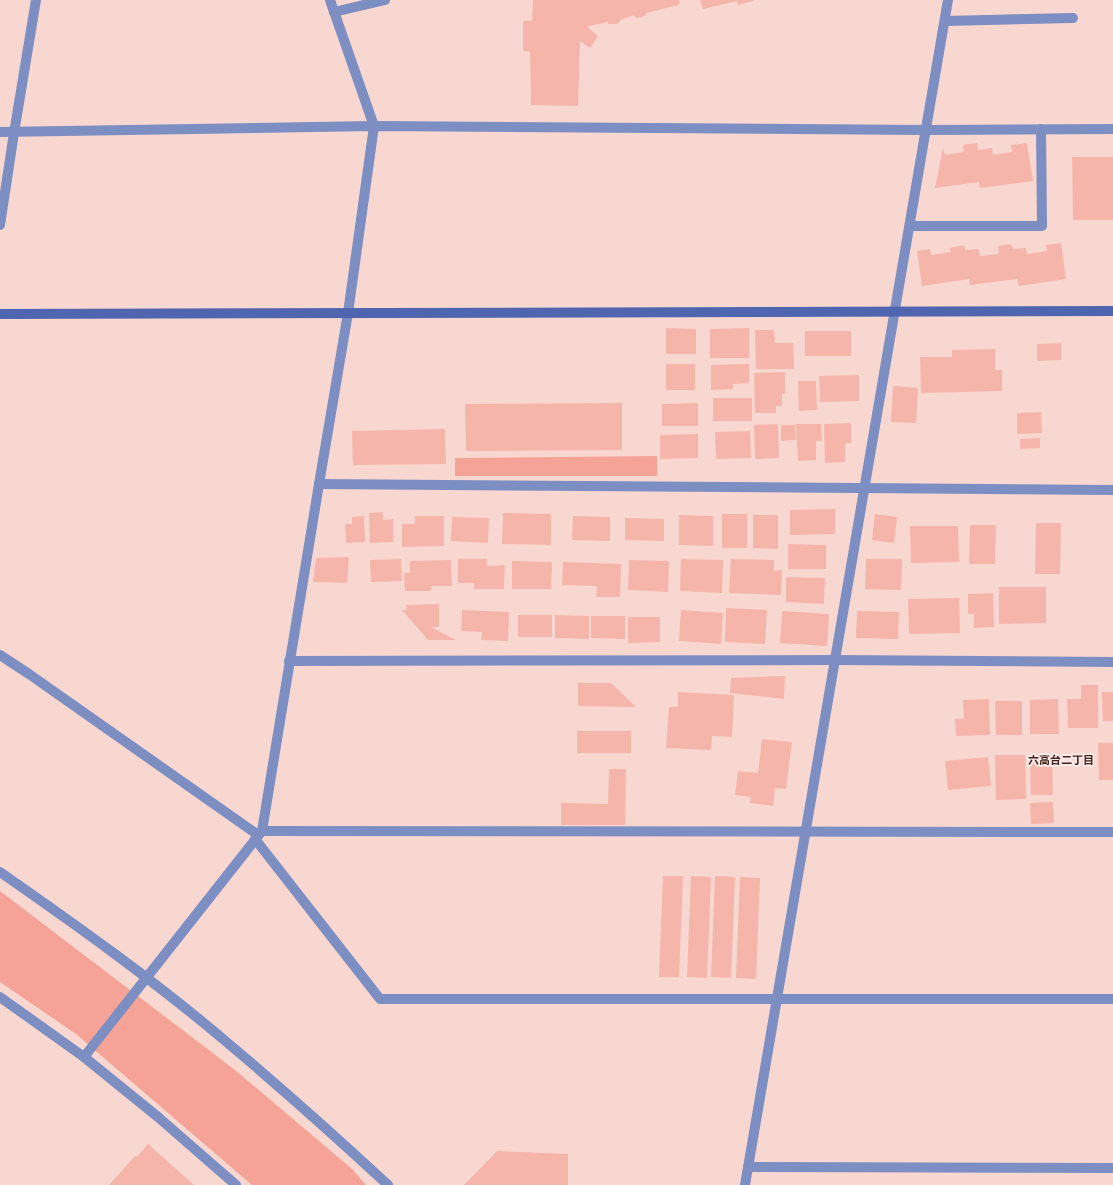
<svg xmlns="http://www.w3.org/2000/svg" width="1113" height="1185" font-family="'DM Sans','Noto Sans JP',sans-serif">
<rect width="100%" height="100%" fill="#f9d7d1"/>
<!-- green -->
<g fill="#f5a396">
<polygon points="657,456 657,476 455,476 455,458"/>
<polygon points="0,891 235,1070 352,1169 366,1185 252,1185 76,1034 0,982"/>
</g>
<!-- building -->
<g fill="#f6b5aa">
<polygon points="533,0 679,0 680,3 678,5 646,13 646,15 642,17 637,18 634,15 620,20 620,22 616,24 608,24 608,22 589,26 588,28 598,36 590,48 580,41 578,106 531,105 530,51 523,51 523,21 532,21"/>
<polygon points="700,0 753,0 753,1 738,5 737,1 703,9"/>
<polygon points="977,143 978,150 992,148 993,155 1012,152 1011,145 1027,143 1033,181 980,188 979,182 935,188 943,148 945,155 964,152 963,145"/>
<polygon points="1072,157 1113,157 1113,220 1073,220"/>
<polygon points="1061,243 1066,279 1019,286 1017,279 970,285 969,279 922,286 917,251 930,249 931,255 951,252 950,248 964,245 965,250 978,249 980,256 999,254 998,246 1011,244 1013,249 1026,248 1027,254 1047,251 1046,245"/>
<polygon points="666,328 696,329 696,354 666,354"/>
<polygon points="749,328 749,358 710,358 710,329"/>
<polygon points="755,330 774,330 775,343 793,343 794,369 756,369"/>
<rect x="805" y="331" width="46" height="25"/>
<polygon points="1061,343 1061,360 1037,361 1037,344"/>
<polygon points="995,349 995,370 1002,370 1002,391 921,393 920,357 952,357 952,350"/>
<rect x="666" y="364" width="29" height="26"/>
<polygon points="749,364 749,383 733,384 733,389 711,390 711,365"/>
<polygon points="785,372 785,394 782,394 782,406 776,406 776,413 755,413 754,373"/>
<polygon points="859,375 859,401 820,402 819,376"/>
<polygon points="798,381 816,381 817,410 799,411"/>
<polygon points="893,386 918,388 916,423 891,422"/>
<rect x="713" y="398" width="39" height="23"/>
<polygon points="622,403 622,450 466,451 465,404"/>
<polygon points="698,403 698,426 662,426 662,404"/>
<polygon points="1041,412 1042,433 1017,434 1017,413"/>
<polygon points="851,423 851,443 845,443 845,462 825,463 824,424"/>
<polygon points="778,424 779,458 755,459 754,425"/>
<polygon points="796,424 821,424 822,441 816,441 816,460 798,461"/>
<polygon points="781,425 795,425 796,440 781,441"/>
<polygon points="445,429 446,464 353,465 352,431"/>
<polygon points="750,431 751,458 716,459 715,432"/>
<polygon points="698,434 698,458 660,459 660,435"/>
<polygon points="1040,438 1040,448 1020,449 1020,439"/>
<polygon points="835,509 835,534 790,535 790,510"/>
<polygon points="383,512 383,520 393,519 393,542 370,543 369,513"/>
<polygon points="503,513 551,514 551,545 502,544"/>
<rect x="722" y="514" width="25" height="34"/>
<polygon points="875,514 897,517 894,543 872,540"/>
<polygon points="679,515 713,516 713,546 679,545"/>
<polygon points="753,515 778,515 778,549 753,548"/>
<polygon points="364,516 365,542 346,543 345,524 352,524 352,517"/>
<polygon points="415,516 444,516 444,546 402,547 402,524 415,524"/>
<polygon points="573,516 610,517 610,541 572,540"/>
<polygon points="452,517 489,518 488,543 451,541"/>
<polygon points="625,518 664,519 664,541 625,540"/>
<polygon points="1036,523 1061,523 1060,574 1035,574"/>
<polygon points="970,525 996,525 995,564 969,564"/>
<polygon points="910,526 958,526 959,562 911,563"/>
<polygon points="788,544 826,545 826,569 788,569"/>
<polygon points="349,557 347,583 313,582 316,558"/>
<polygon points="401,559 402,581 371,582 370,560"/>
<polygon points="458,559 487,559 487,566 505,565 504,589 474,589 474,583 458,583"/>
<polygon points="681,559 723,560 722,593 680,591"/>
<polygon points="731,559 774,560 774,571 782,570 781,595 729,593"/>
<polygon points="866,559 902,559 901,590 865,589"/>
<polygon points="451,560 452,586 431,586 431,591 405,591 404,573 410,573 410,561"/>
<polygon points="629,560 669,561 668,592 628,590"/>
<polygon points="512,561 552,562 551,589 512,589"/>
<polygon points="563,562 621,564 620,597 596,597 597,586 562,585"/>
<polygon points="786,577 825,578 824,604 786,602"/>
<polygon points="999,587 1046,587 1046,623 999,624"/>
<polygon points="993,593 994,627 974,628 974,614 968,614 968,594"/>
<polygon points="959,598 960,633 909,634 908,599"/>
<polygon points="439,604 439,627 431,627 456,640 428,640 402,610 407,610 406,605"/>
<polygon points="726,608 767,610 765,644 725,642"/>
<polygon points="462,610 509,612 508,641 481,640 482,632 461,631"/>
<polygon points="681,610 723,613 721,644 679,641"/>
<polygon points="782,611 829,614 827,646 780,643"/>
<polygon points="857,611 899,612 898,639 856,638"/>
<rect x="518" y="615" width="34" height="22"/>
<polygon points="555,615 589,616 589,639 555,638"/>
<polygon points="591,616 625,616 625,639 591,638"/>
<polygon points="628,617 660,617 660,642 628,643"/>
<polygon points="785,676 784,699 730,693 731,678"/>
<polygon points="578,683 611,683 636,707 578,706"/>
<polygon points="1081,685 1098,685 1098,728 1068,728 1067,699 1081,699"/>
<polygon points="678,692 734,695 732,737 712,736 711,750 666,748 669,707 678,707"/>
<polygon points="1102,692 1113,692 1113,721 1103,721"/>
<polygon points="989,699 990,735 956,736 955,719 964,719 963,700"/>
<polygon points="1058,699 1059,734 1030,734 1030,700"/>
<polygon points="995,701 1022,701 1022,735 996,735"/>
<rect x="577" y="731" width="54" height="22"/>
<polygon points="762,739 792,742 786,789 775,788 773,806 750,803 751,797 735,795 738,771 758,773"/>
<polygon points="1098,743 1113,743 1113,780 1099,780"/>
<polygon points="1052,754 1053,795 1031,795 1030,755"/>
<polygon points="995,755 1025,755 1026,799 996,800"/>
<polygon points="988,757 991,786 948,790 945,761"/>
<polygon points="609,769 626,769 625,825 561,825 561,803 608,804"/>
<polygon points="1053,802 1054,823 1031,824 1030,803"/>
<polygon points="663,876 683,876 679,977 659,977"/>
<polygon points="691,876 711,877 707,978 687,977"/>
<polygon points="715,876 735,877 731,978 711,977"/>
<polygon points="740,877 760,878 756,979 736,978"/>
<polygon points="148,1144 194,1185 109,1185 135,1156 137,1157"/>
<polygon points="497,1151 568,1154 568,1185 464,1185"/>
</g>
<g fill="none" stroke-linecap="round" stroke-linejoin="round">
<!-- lane -->
<polyline stroke="#7d8ec2" stroke-width="10" points="910,226 1042,226 1041,129"/>
<!-- street -->
<g stroke="#7d8ec2" stroke-width="10">
<polyline points="334,12 385,0"/>
<polyline points="945,21 1073,18"/>
<polyline points="0,132 374,126 926,130 1113,129"/>
<polyline points="0,225 14,133 36,0"/>
<polyline points="319,484 1113,490"/>
<polyline points="0,655 29,674 258,835"/>
<polyline points="289,661 835,660 1113,662"/>
<polyline points="262,831 1113,832"/>
<polyline points="255,839 380,999 1113,999"/>
<path d="M 0,872 C 76,925 152,979 223,1039 C 279,1086 334,1135 388,1185"/>
<polyline points="0,997 84,1057 158,1117 236,1185"/>
<polyline points="84,1057 262,831 319,484 348,313 374,126 330,0"/>
<polyline points="748,1167 1113,1168"/>
<polyline points="745,1185 948,0"/>
</g>
<!-- secondary -->
<polyline stroke="#4f65af" stroke-width="10" points="0,314 1113,311"/>
</g>
<g text-anchor="middle" dominant-baseline="central" stroke-width="4" stroke-linejoin="round" paint-order="stroke">
<!-- neighbourhood labels -->
<g font-size="11" font-weight="bold" fill="#42231e" stroke="#fae9e6">
<text x="1061" y="760">六高台二丁目</text>
</g>
</g>
</svg>
